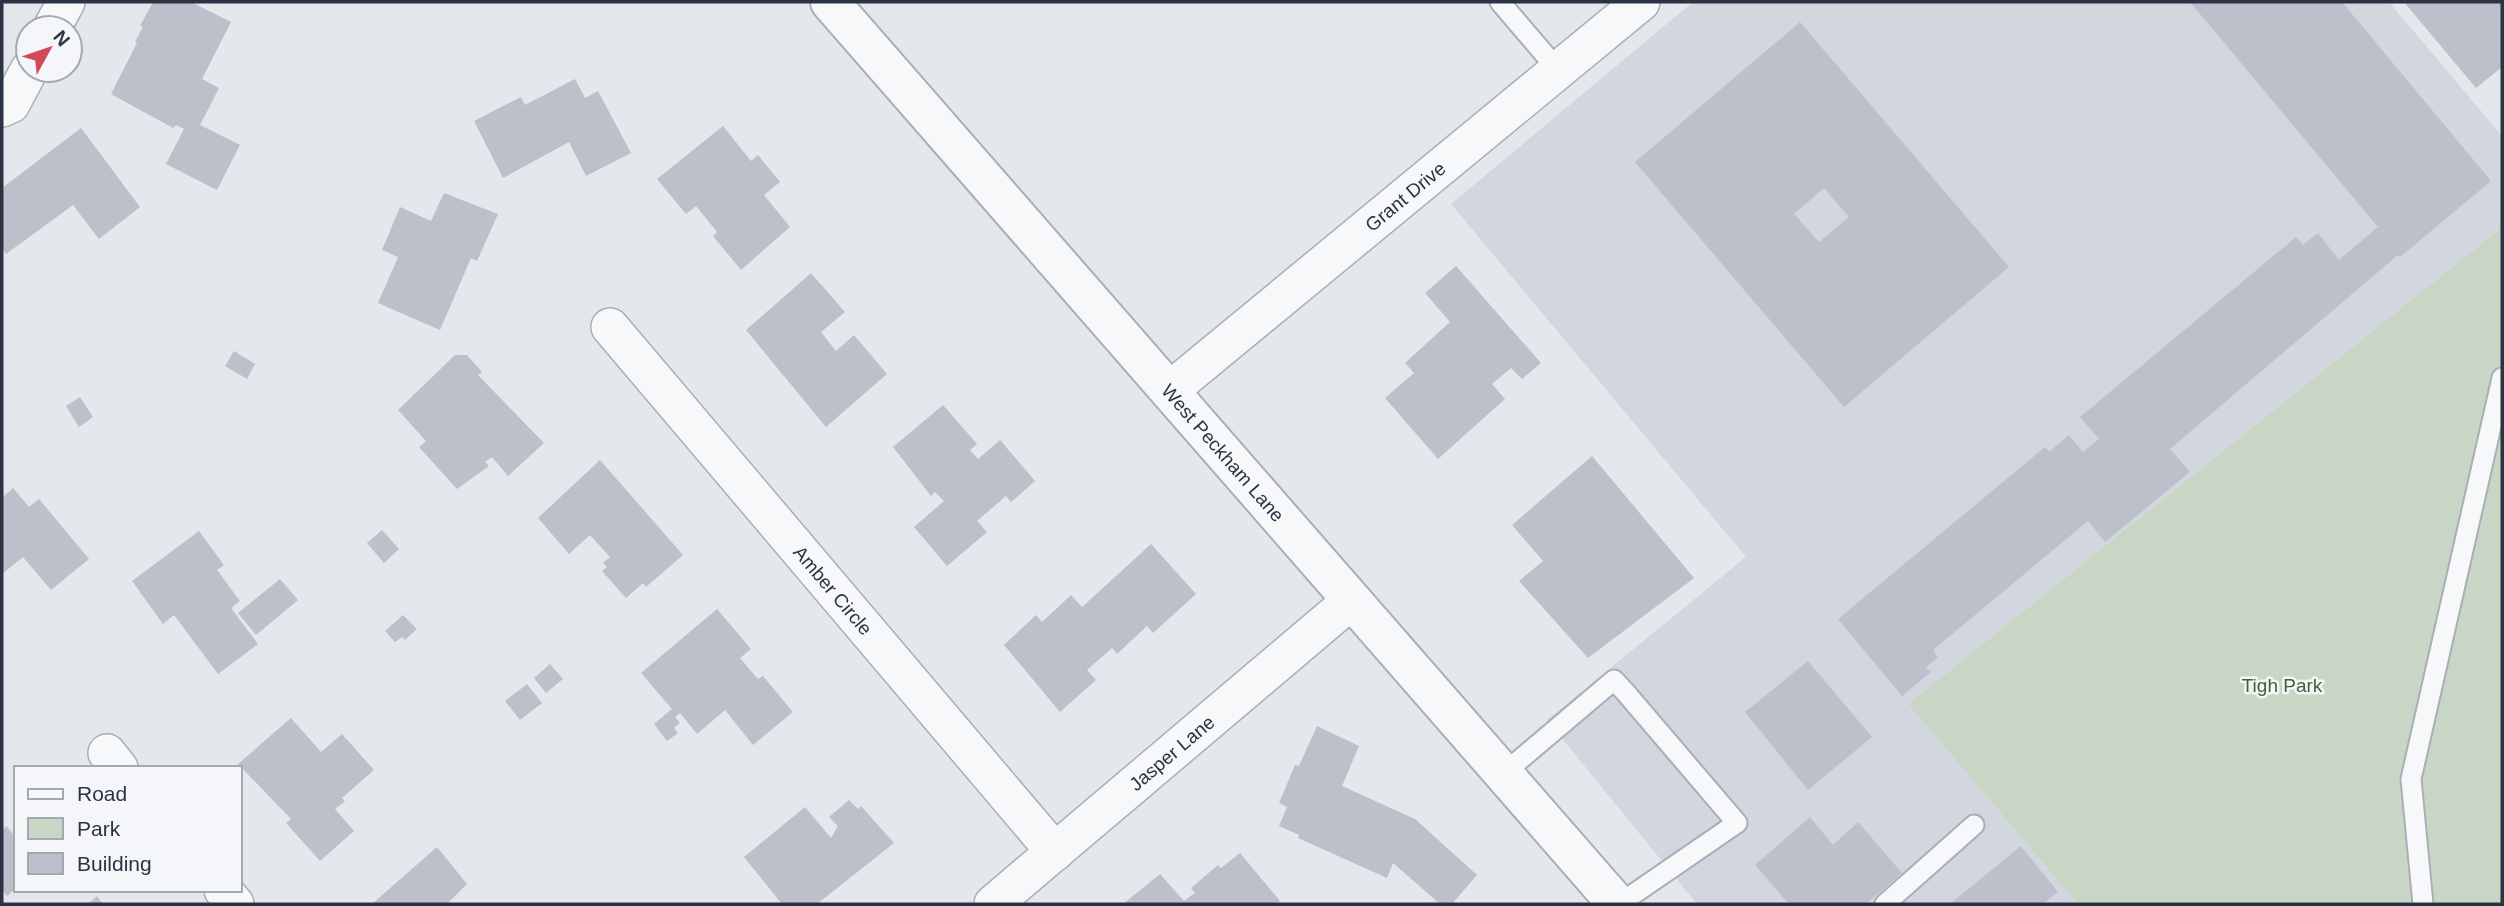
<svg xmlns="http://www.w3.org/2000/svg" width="2504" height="906" font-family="Helvetica,sans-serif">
<rect width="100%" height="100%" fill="#e4e7ec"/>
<!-- built -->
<polygon fill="#d2d6de" points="1693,2 2389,2 2502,136 2502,227 1908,704 2078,904 1697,904 1547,720 1746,557 1451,204"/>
<!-- green -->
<polygon fill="#c9d6c5" points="2502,227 2502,904 2078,904 1908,704"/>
<!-- building -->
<g fill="#bbc0ca" fill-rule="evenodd">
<polygon points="153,2 191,2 231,22 202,79 219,88 200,125 240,145 217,190 166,164 184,129 176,125 173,128 111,94 137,43 135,42 143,27 140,26"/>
<polygon points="2190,2 2342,2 2491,181 2400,257 2398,255 2170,449 2190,472 2105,542 2088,521 1933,650 1938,657 1926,667 1931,672 1902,696 1838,619 2045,447 2049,452 2069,435 2083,452 2099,439 2080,417 2296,237 2303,245 2318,233 2339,260 2378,227"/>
<polygon points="2404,2 2502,2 2502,67 2476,88"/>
<path d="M 1800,22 L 2009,267 L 1844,407 L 1635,162 ZM 1824,188 L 1849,217 L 1819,242 L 1794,214 Z"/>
<polygon points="575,79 585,98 598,91 631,153 586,176 569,142 503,178 474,121 521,97 525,105"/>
<polygon points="723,126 751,161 758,155 780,182 764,195 790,227 741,270 713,236 717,232 696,206 686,214 657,179"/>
<polygon points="81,128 140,207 99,239 73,205 6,254 2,248 2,188"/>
<polygon points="444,193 498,214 477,261 471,258 440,330 378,303 398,257 382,250 400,207 431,221"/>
<polygon points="1456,266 1541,363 1522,379 1511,368 1492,384 1505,399 1438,459 1385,398 1414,373 1405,363 1450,322 1425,293"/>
<polygon points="811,273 845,312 821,332 836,351 854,335 887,374 826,427 746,330"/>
<polygon points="234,351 255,364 247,379 225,366"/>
<polygon points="455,355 467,355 482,372 478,375 544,443 508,476 492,457 485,462 489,466 457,489 419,447 426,441 398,410"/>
<polygon points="80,397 93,417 79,427 66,406"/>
<polygon points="943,405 977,444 970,450 978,459 1000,440 1035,481 1011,502 1006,496 977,521 987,532 947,566 914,527 944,501 935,492 931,496 893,447"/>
<polygon points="1592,456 1694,578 1588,658 1519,581 1543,561 1512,525"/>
<polygon points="600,460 683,555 646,587 643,583 626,598 602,571 607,567 603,563 610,557 590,535 569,554 538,518"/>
<polygon points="13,488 29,507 39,499 89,559 51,590 23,557 2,574 2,498"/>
<polygon points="382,530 399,549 384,563 367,543"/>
<polygon points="199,531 224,565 217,570 240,601 231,608 258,644 218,674 174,615 163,624 132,581"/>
<polygon points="1151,544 1196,594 1153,633 1147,626 1117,654 1112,648 1087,670 1096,680 1060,712 1004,645 1036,615 1042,622 1071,595 1082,607"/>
<polygon points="280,579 298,600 256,635 238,613"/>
<polygon points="717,609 751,649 740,658 758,679 763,676 793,712 753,745 725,710 697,734 680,713 675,717 680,723 674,728 678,733 667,741 654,724 672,709 641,673"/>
<polygon points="403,615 417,629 405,640 402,637 395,642 385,631"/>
<polygon points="1808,661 1872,737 1808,790 1745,712"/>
<polygon points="550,664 563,679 546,693 534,678"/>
<polygon points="527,684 542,703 520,720 505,701"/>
<polygon points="291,718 321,752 342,734 374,770 342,798 345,801 335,809 354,831 320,861 286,823 291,819 238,764"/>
<polygon points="1317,726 1359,746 1342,786 1415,819 1477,875 1452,904 1440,904 1393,863 1387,878 1298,838 1299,835 1279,826 1287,807 1279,803 1295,765 1299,766"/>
<polygon points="849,800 858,809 861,806 894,843 817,904 782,904 744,857 805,807 831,838 838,826 829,817"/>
<polygon points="1810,817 1833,845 1858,822 1902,873 1866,904 1789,904 1755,865"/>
<polygon points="6,826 16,837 16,888 7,896 2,890 2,832"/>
<polygon points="2021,846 2058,892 2043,904 1950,904"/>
<polygon points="437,847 467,884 447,904 372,904"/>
<polygon points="1240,853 1280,901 1276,904 1123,904 1160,874 1184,901 1195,893 1191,888 1218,865 1221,868"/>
<polygon points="97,896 103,904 88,904"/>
</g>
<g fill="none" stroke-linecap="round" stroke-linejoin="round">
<defs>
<g id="service">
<polyline points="1500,2 1558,70"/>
<polyline points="1504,773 1614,680 1626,693 1737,823 1619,904"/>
<polyline points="1885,904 1974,825"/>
<polyline points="2423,904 2411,779 2502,378"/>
</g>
<g id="minor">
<polyline points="52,28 66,2"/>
<polyline points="2,108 11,104 29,70"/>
<path id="s1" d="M 610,327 L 1055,852"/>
<path id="s2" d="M 1169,391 L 1641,2"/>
<polyline points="107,753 119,768"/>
<polyline points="223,890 235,904"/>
<path id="s3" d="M 993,904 L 1352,600"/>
</g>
<g id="tertiary">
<path id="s4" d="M 830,2 L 1617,904"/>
</g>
</defs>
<!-- service casing -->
<use href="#service" stroke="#a9aeb7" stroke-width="23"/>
<!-- minor casing -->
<use href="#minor" stroke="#a9aeb7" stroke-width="40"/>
<!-- tertiary casing -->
<use href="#tertiary" stroke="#a9aeb7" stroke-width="42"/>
<!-- service -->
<use href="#service" stroke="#f7f8fa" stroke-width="19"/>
<!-- minor -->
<use href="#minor" stroke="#f7f8fa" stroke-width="37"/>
<!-- tertiary -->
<use href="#tertiary" stroke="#f7f8fa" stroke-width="38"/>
</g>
<g text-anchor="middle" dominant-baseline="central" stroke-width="5" stroke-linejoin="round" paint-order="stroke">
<!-- street labels -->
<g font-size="19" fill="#2b3445" stroke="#f4f6f9">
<text stroke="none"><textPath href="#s2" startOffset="306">Grant Drive</textPath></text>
<text stroke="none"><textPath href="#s4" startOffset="598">West Peckham Lane</textPath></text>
<text stroke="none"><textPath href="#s1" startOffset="345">Amber Circle</textPath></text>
<text stroke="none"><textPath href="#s3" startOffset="234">Jasper Lane</textPath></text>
</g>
<!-- park labels -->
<g font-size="19" fill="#3f6138" stroke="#f4f6f9">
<text x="2282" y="685">Tigh Park</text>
</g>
</g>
<!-- border -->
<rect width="2504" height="906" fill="none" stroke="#2b3445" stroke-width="7"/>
<!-- legend -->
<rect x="14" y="766" width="228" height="126" fill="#f4f6f9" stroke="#a4a8b1" stroke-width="2"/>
<rect x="28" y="789" width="35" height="10" fill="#f7f8fa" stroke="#a4a8b1" stroke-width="2"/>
<text x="77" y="801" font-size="21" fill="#2b3445">Road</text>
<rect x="28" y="818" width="35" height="21" fill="#c9d6c5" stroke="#a4a8b1" stroke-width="2"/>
<text x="77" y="836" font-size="21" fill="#2b3445">Park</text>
<rect x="28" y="853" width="35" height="21" fill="#bbc0ca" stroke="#a4a8b1" stroke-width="2"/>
<text x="77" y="871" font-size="21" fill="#2b3445">Building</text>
<!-- north arrow -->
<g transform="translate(49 49) rotate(50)"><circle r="33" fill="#f4f6f9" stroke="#a4a8b1" stroke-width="2"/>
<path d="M0-5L12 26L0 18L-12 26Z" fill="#d1495b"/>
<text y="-10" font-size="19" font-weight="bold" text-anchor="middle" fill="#2b3445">N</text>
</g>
</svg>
